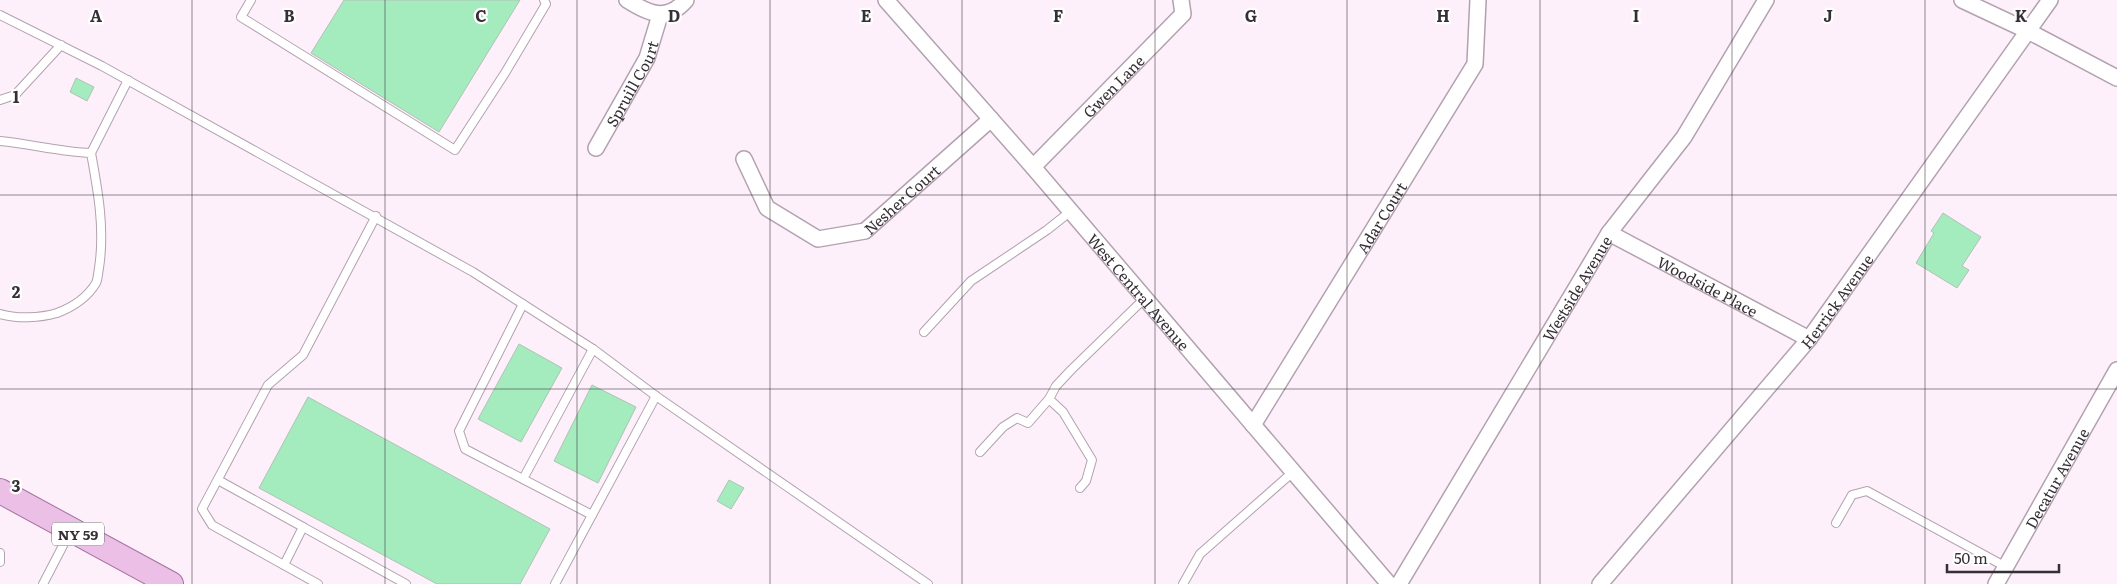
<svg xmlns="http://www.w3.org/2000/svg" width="2117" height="584" font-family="Literata,serif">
<rect width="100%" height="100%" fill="#fdf0fb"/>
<!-- building -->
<g fill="#a4ebbe" stroke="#b0c2b5">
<polygon points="344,0 520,0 439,132 311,53"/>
<polygon points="76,78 94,87 87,101 70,92"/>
<polygon points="1943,213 1981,237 1962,266 1969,270 1957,288 1916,263 1934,233 1931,231"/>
<polygon points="519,344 562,368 521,442 478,419"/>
<polygon points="592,385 636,407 598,483 554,461"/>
<polygon points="308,397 550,529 520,584 437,584 259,488"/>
<polygon points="729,480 744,488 731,509 717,501"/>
</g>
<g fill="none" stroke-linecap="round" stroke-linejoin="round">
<defs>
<g id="lane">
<polyline points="251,0 241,17 455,150 505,73 546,4 544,0"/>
<polyline points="0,15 102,66 473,272 593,349 656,396 928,584"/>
<polyline points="0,100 15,95 61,45"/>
<path d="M 0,141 C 31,144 61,152 91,153 C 98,191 105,229 99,268 C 98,273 98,279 96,283 C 87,298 73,307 57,313 C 40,318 17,319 0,314"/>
<polyline points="91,153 128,80"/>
<polyline points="523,304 459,431 465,449 592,515"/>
<polyline points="924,332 971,281 1047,230 1071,211"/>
<polyline points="980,452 1003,427 1017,418 1028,423 1049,399"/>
<polyline points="523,479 593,349"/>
<polyline points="218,480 303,527 284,565"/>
<polyline points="1080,488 1086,481 1092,460 1063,412 1049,399 1056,386 1071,370 1145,298"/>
<polyline points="1836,523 1852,495 1867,491 2006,567"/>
<polyline points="303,527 406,584"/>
<polyline points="0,553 0,562"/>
<polyline points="43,584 70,532"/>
<polyline points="318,584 212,525 202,509 268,385 303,355 376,216"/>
<polyline points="555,584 656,396"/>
<polyline points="1183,584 1200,554 1293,472"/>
</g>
<g id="street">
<path d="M 627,0 C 649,14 667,22 686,0"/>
<path id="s1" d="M 886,0 L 1033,167 L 1389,584"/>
<polyline points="1962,0 2028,31 2117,78"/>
<path id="s2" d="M 596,148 L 647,58 L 660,15"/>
<path id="s3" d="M 744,159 L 767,208 L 818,239 L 865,231 L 991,119"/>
<path id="s4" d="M 1033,167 L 1183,14 L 1181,0"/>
<path id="s5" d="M 1609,233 L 1809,339"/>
<path id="s6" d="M 1253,425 L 1475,64 L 1478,0"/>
<path id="s7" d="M 1399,584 L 1609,233 L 1684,137 L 1766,0"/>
<path id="s8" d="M 1600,584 L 1809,339 L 2050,0"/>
<path id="s9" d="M 1996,584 L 2117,370"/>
</g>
<polyline id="primary" points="0,491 171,584"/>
</defs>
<!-- lane casing -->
<use href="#lane" stroke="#b2a2af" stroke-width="10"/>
<!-- street casing -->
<use href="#street" stroke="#b2a2af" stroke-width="18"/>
<!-- primary casing -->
<use href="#primary" stroke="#a4719e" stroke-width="26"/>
<!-- lane -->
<use href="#lane" stroke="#fff" stroke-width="8"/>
<!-- street -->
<use href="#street" stroke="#fff" stroke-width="15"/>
<!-- primary -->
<use href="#primary" stroke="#ecbfe6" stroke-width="24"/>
</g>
<!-- grid -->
<path fill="none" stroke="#362f35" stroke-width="1" stroke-opacity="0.55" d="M 192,0 L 192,584M 385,0 L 385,584M 577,0 L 577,584M 770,0 L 770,584M 962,0 L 962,584M 1155,0 L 1155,584M 1347,0 L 1347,584M 1540,0 L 1540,584M 1732,0 L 1732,584M 1925,0 L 1925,584M 0,195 L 2117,195M 0,389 L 2117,389"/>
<g text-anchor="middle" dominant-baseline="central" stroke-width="4.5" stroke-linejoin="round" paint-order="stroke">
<!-- shield labels -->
<rect fill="#fff" stroke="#726d72" stroke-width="1" x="52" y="522.5" width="52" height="23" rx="4"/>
<g font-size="14" font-weight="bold" fill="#362f35">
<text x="78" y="534">NY 59</text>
</g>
<!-- street labels -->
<g font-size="15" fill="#362f35" stroke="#fff">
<text stroke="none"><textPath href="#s2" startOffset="74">Spruill Court</textPath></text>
<text stroke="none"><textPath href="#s4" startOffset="114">Gwen Lane</textPath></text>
<text stroke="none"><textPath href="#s3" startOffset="210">Nesher Court</textPath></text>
<text stroke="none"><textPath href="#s6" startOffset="244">Adar Court</textPath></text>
<text stroke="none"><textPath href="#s5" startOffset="112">Woodside Place</textPath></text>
<text stroke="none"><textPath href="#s7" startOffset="345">Westside Avenue</textPath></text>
<text stroke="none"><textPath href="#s1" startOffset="386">West Central Avenue</textPath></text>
<text stroke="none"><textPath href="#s8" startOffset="369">Herrick Avenue</textPath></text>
<text stroke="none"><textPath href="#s9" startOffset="122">Decatur Avenue</textPath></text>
</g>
</g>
<g font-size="16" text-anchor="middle" font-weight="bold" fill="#362f35" stroke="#fff" stroke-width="4.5" stroke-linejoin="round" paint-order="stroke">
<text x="96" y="22">A</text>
<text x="289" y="22">B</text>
<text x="481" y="22">C</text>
<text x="674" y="22">D</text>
<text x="866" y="22">E</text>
<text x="1058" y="22">F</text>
<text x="1251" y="22">G</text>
<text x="1443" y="22">H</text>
<text x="1636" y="22">I</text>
<text x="1828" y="22">J</text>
<text x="2021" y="22">K</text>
<text x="16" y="103">1</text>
<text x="16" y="298">2</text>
<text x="16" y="492">3</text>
</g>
<!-- scale -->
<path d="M1947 564v8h112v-8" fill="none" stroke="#362f35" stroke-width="2.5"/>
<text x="1954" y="564" font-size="15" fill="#362f35" stroke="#ffffff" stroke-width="4" paint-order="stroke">50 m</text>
</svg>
